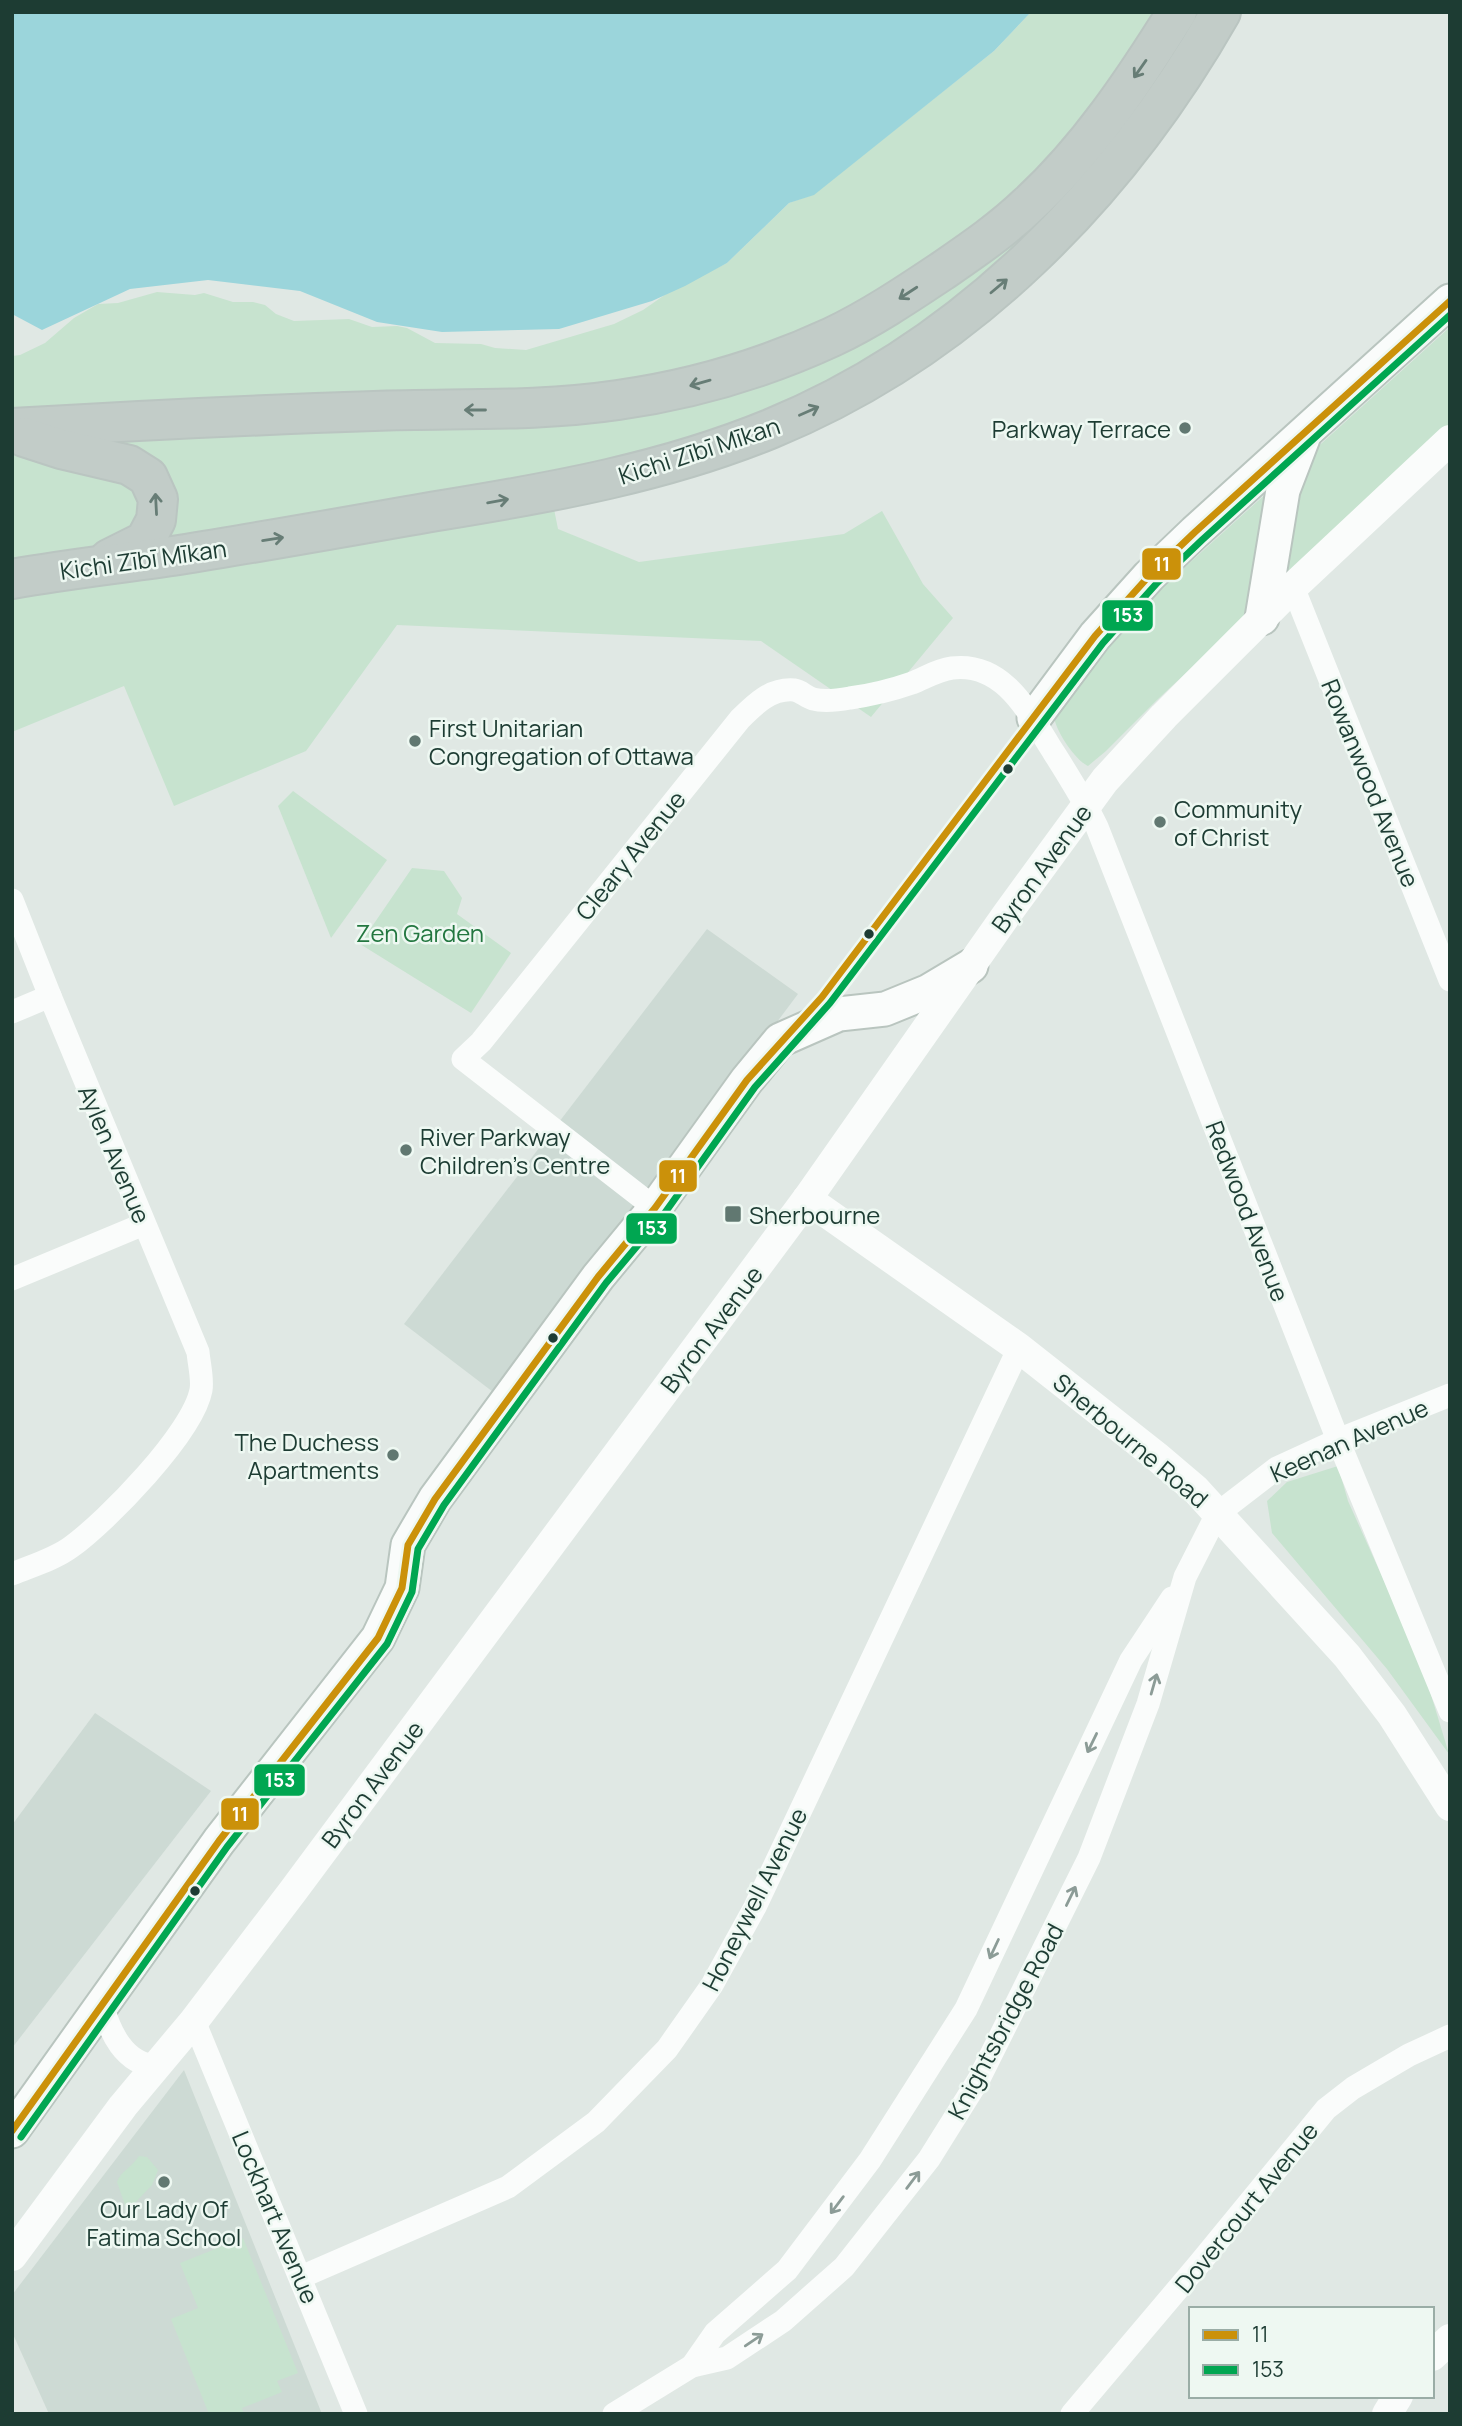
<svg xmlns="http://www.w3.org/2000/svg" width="1462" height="2426" font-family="Manrope,sans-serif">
<rect width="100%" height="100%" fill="#e0e8e4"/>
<!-- built -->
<g fill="#cddad4">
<polygon points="707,929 798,994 497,1395 404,1324"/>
<polygon points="95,1713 211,1791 12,2048 12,1825"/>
<polygon points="184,2070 322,2414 49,2414 12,2332 12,2295"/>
</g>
<!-- green -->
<g fill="#c7e3cf">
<polygon points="1031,12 1238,12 1006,300 554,509 558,529 639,562 844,534 882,511 923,584 953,618 871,717 761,641 397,625 306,751 174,806 124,686 12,732 12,356 20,355 45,343 74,318 98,304 118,303 157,292 195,295 204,293 233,302 253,302 265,305 276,314 294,321 349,319 372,327 397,326 407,328 435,343 481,344 495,348 526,350 614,324 643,310 669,292 727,263 789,203 814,194 994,51"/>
<path d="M 1450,327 L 1450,426 L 1157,700 L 1106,751 L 1088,766 C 1075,760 1055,730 1054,716 L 1100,656 L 1153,596 Z"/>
<polygon points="293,791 387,860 331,938 278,806"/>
<polygon points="412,868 444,871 462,898 457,914 511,953 471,1013 360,944"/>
<polygon points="1338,1466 1348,1501 1422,1665 1449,1754 1387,1669 1272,1533 1267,1501 1287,1482"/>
<path d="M 139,2156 L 147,2157 L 158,2170 L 152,2185 L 133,2205 L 125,2205 L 117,2182 C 120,2172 132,2167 139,2156 Z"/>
<polygon points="243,2238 298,2373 277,2381 282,2392 242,2408 244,2414 209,2414 171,2319 198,2308 180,2263"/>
</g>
<!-- water -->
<polygon fill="#9bd5db" points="12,12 1031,12 994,51 814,195 789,203 727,263 685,286 652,301 559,329 442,332 377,322 300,291 208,280 130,289 42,330 12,314"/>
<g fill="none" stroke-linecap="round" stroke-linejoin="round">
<defs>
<g id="secondary">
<polyline points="1262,618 1283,490 1303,438"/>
<polyline points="1034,718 1095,636 1149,576 1195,532 1450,301"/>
<polyline points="12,2131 219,1841 378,1638 402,1588 408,1545 435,1499 598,1277 655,1208 747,1080 780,1040 839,1014 885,1009 929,991 971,966"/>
</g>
<g id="trunk">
<path d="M 12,428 C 133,421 253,415 374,411 C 456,408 537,412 618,400 C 690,390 765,368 832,337 C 872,318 909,293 945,269 C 974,249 1003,229 1028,205 C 1088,150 1134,81 1177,12"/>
<polyline points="24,437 61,449 129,465 148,477 158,499 156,520 145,541 109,559"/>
<path d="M 12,579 C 68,569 124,563 179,555 C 267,541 355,525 443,510 C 554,492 665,472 770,429 C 965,349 1118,193 1221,12"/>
</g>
</defs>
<!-- secondary casing -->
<use href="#secondary" stroke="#b9c5bf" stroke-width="37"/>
<!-- trunk casing -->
<use href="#trunk" stroke="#bac5c1" stroke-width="42"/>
<!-- minor -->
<g stroke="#fafcfb" stroke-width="23">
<polyline points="1293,587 1450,980"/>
<path d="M 12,900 L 50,996 L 198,1352 C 199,1364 203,1379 201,1390 C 193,1433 107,1521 71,1547 C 55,1559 31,1566 12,1574"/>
<polyline points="12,1012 50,996"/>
<path d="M 655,1208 L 463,1059 L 481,1042 L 740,719 C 755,704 771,688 794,690 C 801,691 806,697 813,699 C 824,702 839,700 850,698 C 871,695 892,690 912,683 C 925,678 937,670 952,668 C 1002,662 1026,708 1049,745 C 1066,772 1083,798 1097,827 L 1338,1440 L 1450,1711"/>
<polyline points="12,1279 144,1224"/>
<path d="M 102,2005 C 110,2032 124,2064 156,2066"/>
<polyline points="194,2021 356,2414"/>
<polyline points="301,2277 508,2187 596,2122 667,2049 712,1985 755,1907 1019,1348"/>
<polyline points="692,2366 715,2333 787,2270 870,2160 966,2009 1131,1660 1172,1598"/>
<polyline points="614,2414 692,2366 727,2358 783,2321 844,2267 929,2159 979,2079 1089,1858 1148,1704 1185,1577 1217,1514 1277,1468 1338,1440 1450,1395"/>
<polyline points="1072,2414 1199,2264 1326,2109 1353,2088 1409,2055 1450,2036"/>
</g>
<!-- tertiary -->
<g stroke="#fafcfb" stroke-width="30">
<polyline points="807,1199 1019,1348 1156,1456 1196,1490 1347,1656 1392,1715 1450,1806"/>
<polyline points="12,2256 123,2106 194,2021 293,1891 807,1199 1007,914 1105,780 1164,716 1293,587 1450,440"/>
<polyline points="1432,2356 1450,2339"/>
<polyline points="1387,2414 1398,2396"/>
</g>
<!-- secondary -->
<use href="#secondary" stroke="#fafcfb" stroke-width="33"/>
<!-- trunk -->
<use href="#trunk" stroke="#c2ccc8" stroke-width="38"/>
<defs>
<polyline id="bus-1" points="12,2131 219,1841 378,1638 402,1588 408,1545 435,1499 598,1277 655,1208 747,1080 822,997 1095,636 1149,576 1195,532 1450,301"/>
<polyline id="bus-2" points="21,2137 227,1847 387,1644 412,1592 418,1549 444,1505 606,1283 664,1214 755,1087 830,1003 1103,643 1157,583 1202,540 1450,315"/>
</defs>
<!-- bus-1 casing -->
<use href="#bus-1" stroke="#eef8f2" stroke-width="12"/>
<!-- bus-2 casing -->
<use href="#bus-2" stroke="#eef8f2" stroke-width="12"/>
<!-- bus-1 -->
<use href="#bus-1" stroke="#cb910a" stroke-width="7"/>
<!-- bus-2 -->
<use href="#bus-2" stroke="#00a651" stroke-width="7"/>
</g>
<!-- one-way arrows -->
<defs><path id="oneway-shaft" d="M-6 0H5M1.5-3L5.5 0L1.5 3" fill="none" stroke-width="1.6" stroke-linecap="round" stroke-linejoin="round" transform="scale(1.75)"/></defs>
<g stroke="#677d76">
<use href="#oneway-shaft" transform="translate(1140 69) rotate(125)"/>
<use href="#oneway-shaft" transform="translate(999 286) rotate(-40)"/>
<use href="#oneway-shaft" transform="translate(908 293) rotate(147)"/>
<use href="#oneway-shaft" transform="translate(700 383) rotate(164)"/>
<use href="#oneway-shaft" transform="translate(475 410) rotate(180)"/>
<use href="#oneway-shaft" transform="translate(809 411) rotate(-24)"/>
<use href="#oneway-shaft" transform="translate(498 501) rotate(-10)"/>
<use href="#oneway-shaft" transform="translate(156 504) rotate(-93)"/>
<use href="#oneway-shaft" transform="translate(273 539) rotate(-9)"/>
</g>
<g stroke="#8c9c97">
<use href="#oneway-shaft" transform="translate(1154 1684) rotate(-74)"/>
<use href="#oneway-shaft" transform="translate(1092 1743) rotate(116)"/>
<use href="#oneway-shaft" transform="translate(1071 1896) rotate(-64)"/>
<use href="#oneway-shaft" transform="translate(994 1949) rotate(115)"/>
<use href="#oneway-shaft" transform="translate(913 2180) rotate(-53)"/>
<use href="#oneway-shaft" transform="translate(837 2205) rotate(127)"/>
<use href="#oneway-shaft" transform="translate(754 2340) rotate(-34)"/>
</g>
<!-- markers -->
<g fill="#617871" stroke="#eef8f2" stroke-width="2.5">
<circle cx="1185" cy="428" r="7"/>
<circle cx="415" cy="741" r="7"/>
<circle cx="1160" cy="822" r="7"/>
<circle cx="406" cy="1150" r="7"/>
<rect x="724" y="1205" width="18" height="18" rx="3.5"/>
<circle cx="393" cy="1455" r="7"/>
<circle cx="164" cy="2182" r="7"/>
</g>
<g fill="#1d3c33" stroke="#eef8f2" stroke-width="2.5">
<circle cx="1008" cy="769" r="6"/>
<circle cx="869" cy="934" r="6"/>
<circle cx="553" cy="1338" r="6"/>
<circle cx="195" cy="1891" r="6"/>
</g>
<g text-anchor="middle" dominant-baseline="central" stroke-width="5" stroke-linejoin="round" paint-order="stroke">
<!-- poi labels -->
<g font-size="24" fill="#1d3c33" stroke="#eef8f2" text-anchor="start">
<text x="1171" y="428" text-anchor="end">Parkway Terrace</text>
<text x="429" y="727">First Unitarian<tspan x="429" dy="28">Congregation of Ottawa</tspan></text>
<text x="1174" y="808">Community<tspan x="1174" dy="28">of Christ</tspan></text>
<text x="420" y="1136">River Parkway<tspan x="420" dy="28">Children's Centre</tspan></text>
<text x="749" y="1214">Sherbourne</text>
<text x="379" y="1441" text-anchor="end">The Duchess<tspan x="379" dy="28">Apartments</tspan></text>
<text x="164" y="2208" text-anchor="middle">Our Lady Of<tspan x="164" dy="28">Fatima School</tspan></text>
</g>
<!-- street labels -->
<g font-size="24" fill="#1d3c33" stroke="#eef8f2">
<text transform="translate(699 450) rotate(-18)">Kichi Zībī Mīkan</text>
<text transform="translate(143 559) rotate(-8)">Kichi Zībī Mīkan</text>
<text transform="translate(1371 783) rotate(68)">Rowanwood Avenue</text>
<text transform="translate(630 855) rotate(-51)">Cleary Avenue</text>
<text transform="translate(1041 868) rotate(-54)">Byron Avenue</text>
<text transform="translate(115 1154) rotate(67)">Aylen Avenue</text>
<text transform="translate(1248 1211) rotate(69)">Redwood Avenue</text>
<text transform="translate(711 1329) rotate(-53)">Byron Avenue</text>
<text transform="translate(1131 1440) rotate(40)">Sherbourne Road</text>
<text transform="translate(1349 1440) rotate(-24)">Keenan Avenue</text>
<text transform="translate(372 1784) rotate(-53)">Byron Avenue</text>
<text transform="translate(754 1899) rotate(-63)">Honeywell Avenue</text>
<text transform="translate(1005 2021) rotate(-62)">Knightsbridge Road</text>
<text transform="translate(1246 2207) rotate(-51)">Dovercourt Avenue</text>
<text transform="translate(276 2217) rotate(67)">Lockhart Avenue</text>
</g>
<!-- park labels -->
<g font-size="24" fill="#237740" stroke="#eef8f2">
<text x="420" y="932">Zen Garden</text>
</g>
</g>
<g stroke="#eef8f2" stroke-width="2.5">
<rect x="1141" y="547" width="41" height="34" rx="7" fill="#cb910a"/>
<rect x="1101" y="599" width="53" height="33" rx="7" fill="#00a651"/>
<rect x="658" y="1159" width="40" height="34" rx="7" fill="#cb910a"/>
<rect x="625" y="1212" width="53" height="33" rx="7" fill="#00a651"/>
<rect x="253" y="1763" width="53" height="34" rx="7" fill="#00a651"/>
<rect x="220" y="1797" width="40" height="34" rx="7" fill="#cb910a"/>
</g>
<g font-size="19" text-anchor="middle" font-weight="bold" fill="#fff">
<text x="1162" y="571">11</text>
<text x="1128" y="622">153</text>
<text x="678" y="1183">11</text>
<text x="652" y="1235">153</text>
<text x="280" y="1787">153</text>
<text x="240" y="1821">11</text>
</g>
<!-- border -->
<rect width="1462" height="2426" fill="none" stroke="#1d3c33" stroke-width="28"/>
<!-- legend -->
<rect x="1189" y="2307" width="245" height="91" fill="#eef8f2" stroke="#9aada6" stroke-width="2"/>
<rect x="1203" y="2330" width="35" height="10" fill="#cb910a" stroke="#9aada6" stroke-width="2"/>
<text x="1252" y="2342" font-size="21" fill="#1d3c33">11</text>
<rect x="1203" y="2365" width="35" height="10" fill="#00a651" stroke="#9aada6" stroke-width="2"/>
<text x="1252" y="2377" font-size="21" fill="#1d3c33">153</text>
</svg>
